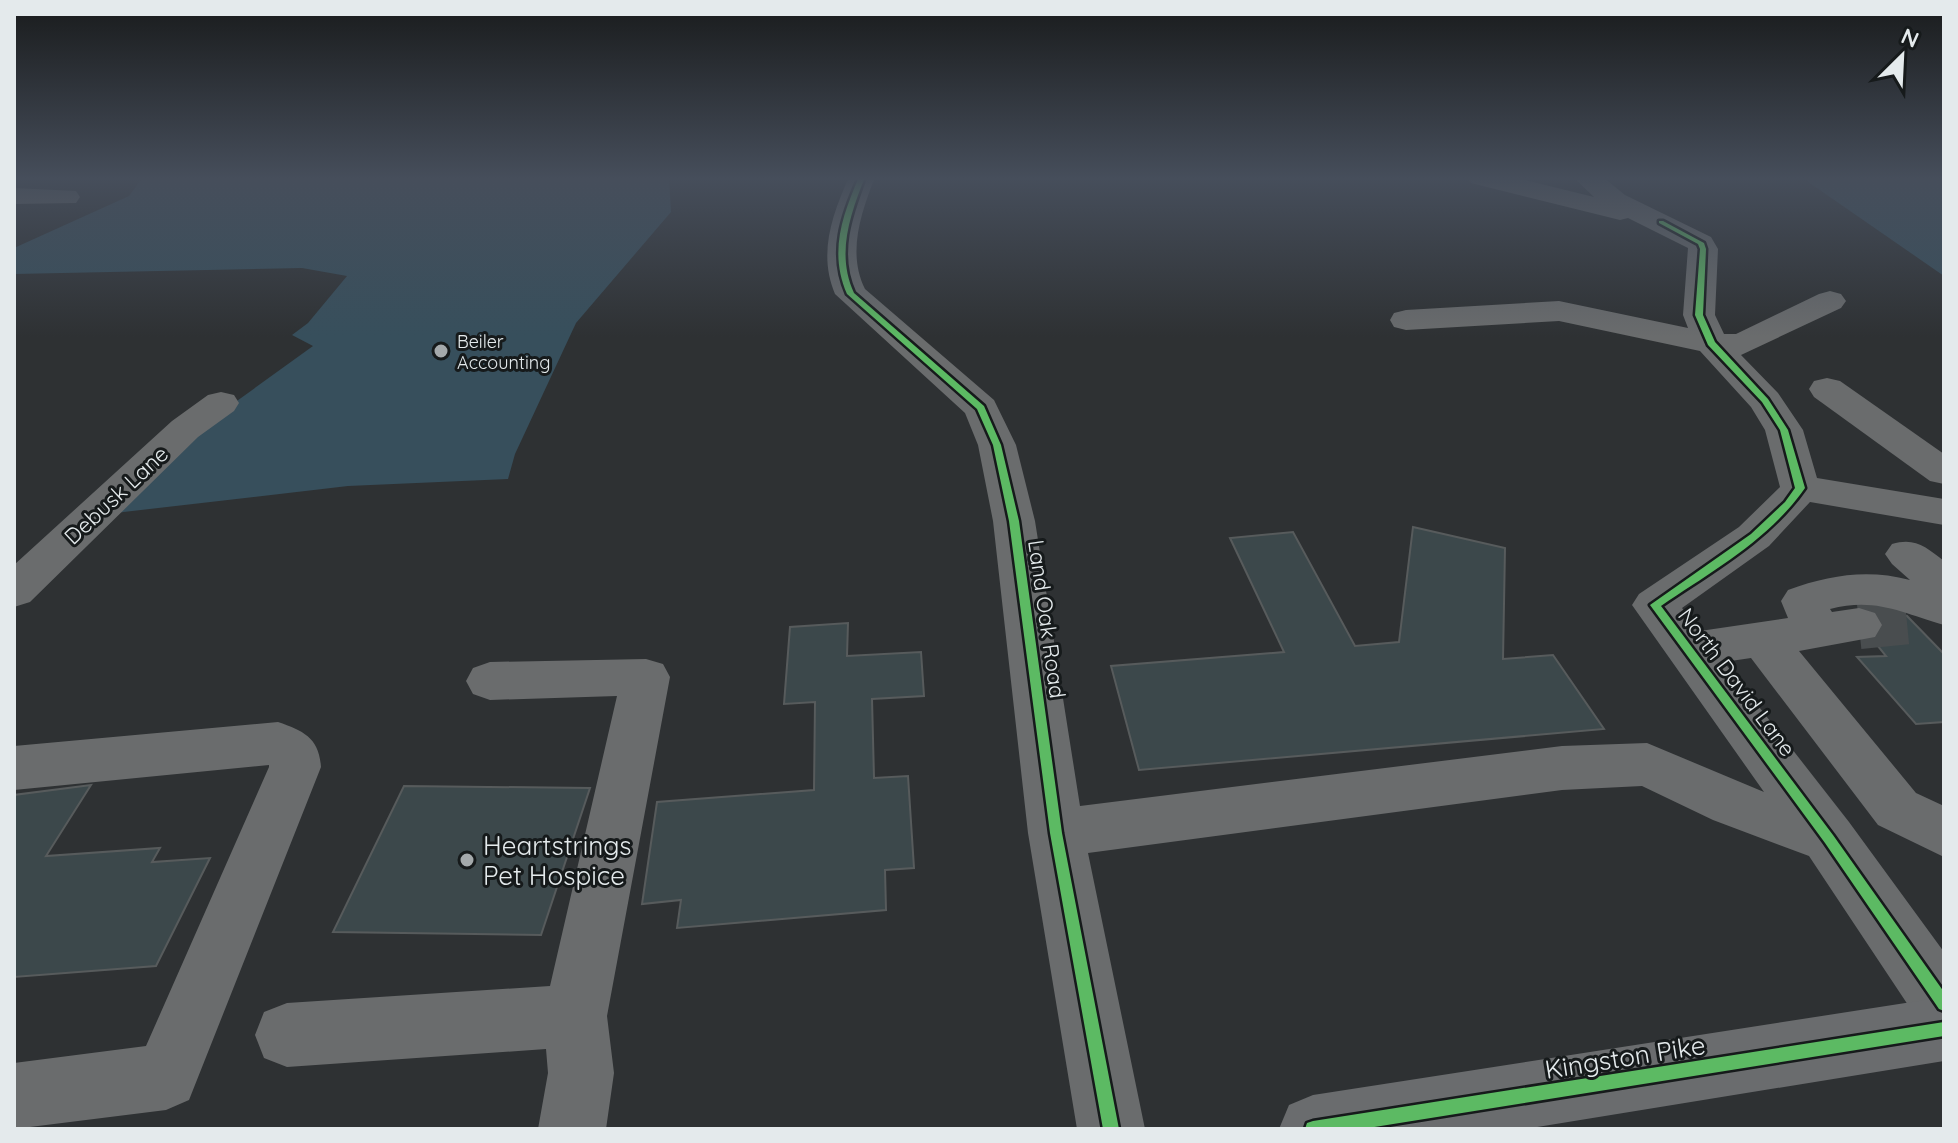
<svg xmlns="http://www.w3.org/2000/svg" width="1958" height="1143" font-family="Quicksand,sans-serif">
<rect width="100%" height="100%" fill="#2e3133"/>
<!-- green -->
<g fill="#374f5c">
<polygon points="143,177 669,177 671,212 576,323 515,454 508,479 348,486 115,513 216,416 313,346 292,335 308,323 347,276 302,268 14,274 14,248 129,196"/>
<polygon points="1801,177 1944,177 1944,276"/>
</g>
<!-- building -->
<g fill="#3c484b" stroke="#575b5c" stroke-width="2">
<polygon points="1413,527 1505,548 1503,659 1553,655 1604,729 1139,770 1111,666 1284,652 1230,538 1293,532 1355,646 1399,642"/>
<polygon points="1870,608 1907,616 1944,654 1944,722 1916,724 1857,657 1886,656 1873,640 1878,639 1885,623 1878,611"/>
<polygon points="848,623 847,656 921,652 924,696 872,699 874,778 908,776 914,868 885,870 886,910 677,928 681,900 642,904 657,802 814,790 815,702 784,704 790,627"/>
<polygon points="91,785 46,856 160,848 152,862 210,858 156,966 14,977 14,795"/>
<polygon points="404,786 590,788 541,935 333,932"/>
</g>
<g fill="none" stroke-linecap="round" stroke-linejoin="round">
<!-- minor-tunnel -->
<polyline stroke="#494d4f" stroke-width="48" stroke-dasharray="48 24" stroke-linecap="butt" points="1859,625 1910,620"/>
<!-- minor -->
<g fill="#6a6c6d" fill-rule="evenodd">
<path d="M 849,177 L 875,177 C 861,213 847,253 865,289 L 994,400 L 1016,445 L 1035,521 L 1080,806 L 1562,746 L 1647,743 L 1764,792 L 1632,605 L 1639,594 L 1739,527 L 1780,487 L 1765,430 L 1751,407 L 1700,351 L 1559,321 L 1406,330 L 1394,327 L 1390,320 L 1394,313 L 1406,310 L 1559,301 L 1688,328 L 1683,315 L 1688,248 L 1628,218 L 1620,220 L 1471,183 L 1467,177 L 1513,177 L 1594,197 L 1573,177 L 1603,177 L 1625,195 L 1711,237 L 1718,249 L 1715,315 L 1724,334 L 1736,334 L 1819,294 L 1830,291 L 1841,294 L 1846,301 L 1841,308 L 1741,355 L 1778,393 L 1803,430 L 1817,478 L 1944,499 L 1944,525 L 1810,502 L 1769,546 L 1682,608 L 1700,631 L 1788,618 L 1781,601 L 1788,590 C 1830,575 1867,569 1910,580 L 1892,564 L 1885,554 L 1892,544 C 1915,537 1926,547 1944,561 L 1944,625 C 1902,613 1876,597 1830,609 L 1832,612 L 1859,608 L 1875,613 L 1882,625 L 1875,637 L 1799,651 L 1916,793 L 1944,806 L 1944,857 L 1878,825 L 1751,658 L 1724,662 L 1849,822 L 1944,952 L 1944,1035 L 1922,1026 L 1809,856 L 1713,820 L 1642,786 L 1562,790 L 1088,853 L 1145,1129 L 1077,1129 L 1028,833 L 993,521 L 978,445 L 965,413 L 835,294 C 818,254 832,215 849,177 Z"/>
<polygon points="14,188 76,191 80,197 76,203 14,204"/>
<polygon points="1827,378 1840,381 1944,454 1944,484 1930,481 1814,397 1809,389 1814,381"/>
<polygon points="221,392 234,395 239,403 234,411 198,437 30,602 14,607 14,565 172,421 208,395"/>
<polygon points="646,659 663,664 670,677 607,1016 614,1073 606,1129 538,1129 548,1073 546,1049 287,1067 264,1058 255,1035 264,1012 287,1003 550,986 617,696 490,700 473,694 466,681 473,668 490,662"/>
<path d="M 278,722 C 304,731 319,738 321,767 L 189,1100 L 166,1110 L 14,1129 L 14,1063 L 146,1046 L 269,767 L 269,765 L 14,790 L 14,746 Z"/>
</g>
<!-- major -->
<polygon fill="#6a6c6e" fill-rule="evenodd" points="1944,997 1944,1061 1525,1129 1279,1129 1289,1105 1313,1095"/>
<defs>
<g id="cycleway">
<path d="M 859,177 L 865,177 C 850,215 836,254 854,293 L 984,406 L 1001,445 L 1019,521 L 1062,833 L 1119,1129 L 1103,1129 L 1050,833 L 1009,521 L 993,445 L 977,409 L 847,294 C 829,253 842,216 859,177 Z"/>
<path d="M 1659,221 L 1663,221 L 1704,243 L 1706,249 L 1703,315 L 1715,342 L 1768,399 L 1788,430 L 1805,488 C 1769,540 1712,571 1661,606 L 1833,835 L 1944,992 L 1944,1011 L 1939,1009 L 1825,843 L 1650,605 L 1751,534 L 1785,502 L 1795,488 L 1780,430 L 1762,402 L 1708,345 L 1695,315 L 1700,249 L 1698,244 L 1659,223 Z"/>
<polygon points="1944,1022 1944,1036 1362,1129 1305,1129 1307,1123 1313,1121"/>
</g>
</defs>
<!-- cycleway casing -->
<use href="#cycleway" stroke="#161a1b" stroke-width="5"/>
<!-- cycleway -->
<use href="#cycleway" fill="#5cba63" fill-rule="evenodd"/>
</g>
<!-- sky -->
<linearGradient id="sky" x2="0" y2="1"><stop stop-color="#191b1c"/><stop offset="0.53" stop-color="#464e5b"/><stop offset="1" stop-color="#464e5b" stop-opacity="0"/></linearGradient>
<rect width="1958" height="337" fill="url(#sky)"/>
<!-- markers -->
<g fill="#a4a9ab" stroke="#161a1b" stroke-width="3">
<circle cx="441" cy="351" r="8"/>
<circle cx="467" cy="860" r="8"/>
</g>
<g text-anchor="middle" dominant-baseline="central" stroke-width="6" stroke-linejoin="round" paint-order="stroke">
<!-- far-poi labels -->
<g font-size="18" fill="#e4eaec" stroke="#161a1b" text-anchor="start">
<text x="457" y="341">Beiler<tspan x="457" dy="21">Accounting</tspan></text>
</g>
<!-- street labels -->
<g font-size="22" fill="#e4eaec" stroke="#161a1b">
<text transform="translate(116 495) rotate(-43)">Debusk Lane</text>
<text transform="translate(1047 619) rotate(82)">Land Oak Road</text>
<text transform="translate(1737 682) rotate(53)">North David Lane</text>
</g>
<!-- near-poi labels -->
<g font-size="26" fill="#e4eaec" stroke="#161a1b" text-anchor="start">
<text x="483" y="845">Heartstrings<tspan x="483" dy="30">Pet Hospice</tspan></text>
</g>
<!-- near-street labels -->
<g font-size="26" fill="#e4eaec" stroke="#161a1b">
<text transform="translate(1625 1057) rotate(-9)">Kingston Pike</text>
</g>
</g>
<!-- border -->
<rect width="1958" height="1143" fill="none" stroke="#e4eaec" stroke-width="32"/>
<!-- north arrow -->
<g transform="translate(1902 56) rotate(24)" stroke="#161a1b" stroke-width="6" paint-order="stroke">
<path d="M0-6L14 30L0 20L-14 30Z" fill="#e4eaec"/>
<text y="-12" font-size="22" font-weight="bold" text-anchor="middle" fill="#e4eaec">N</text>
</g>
</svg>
